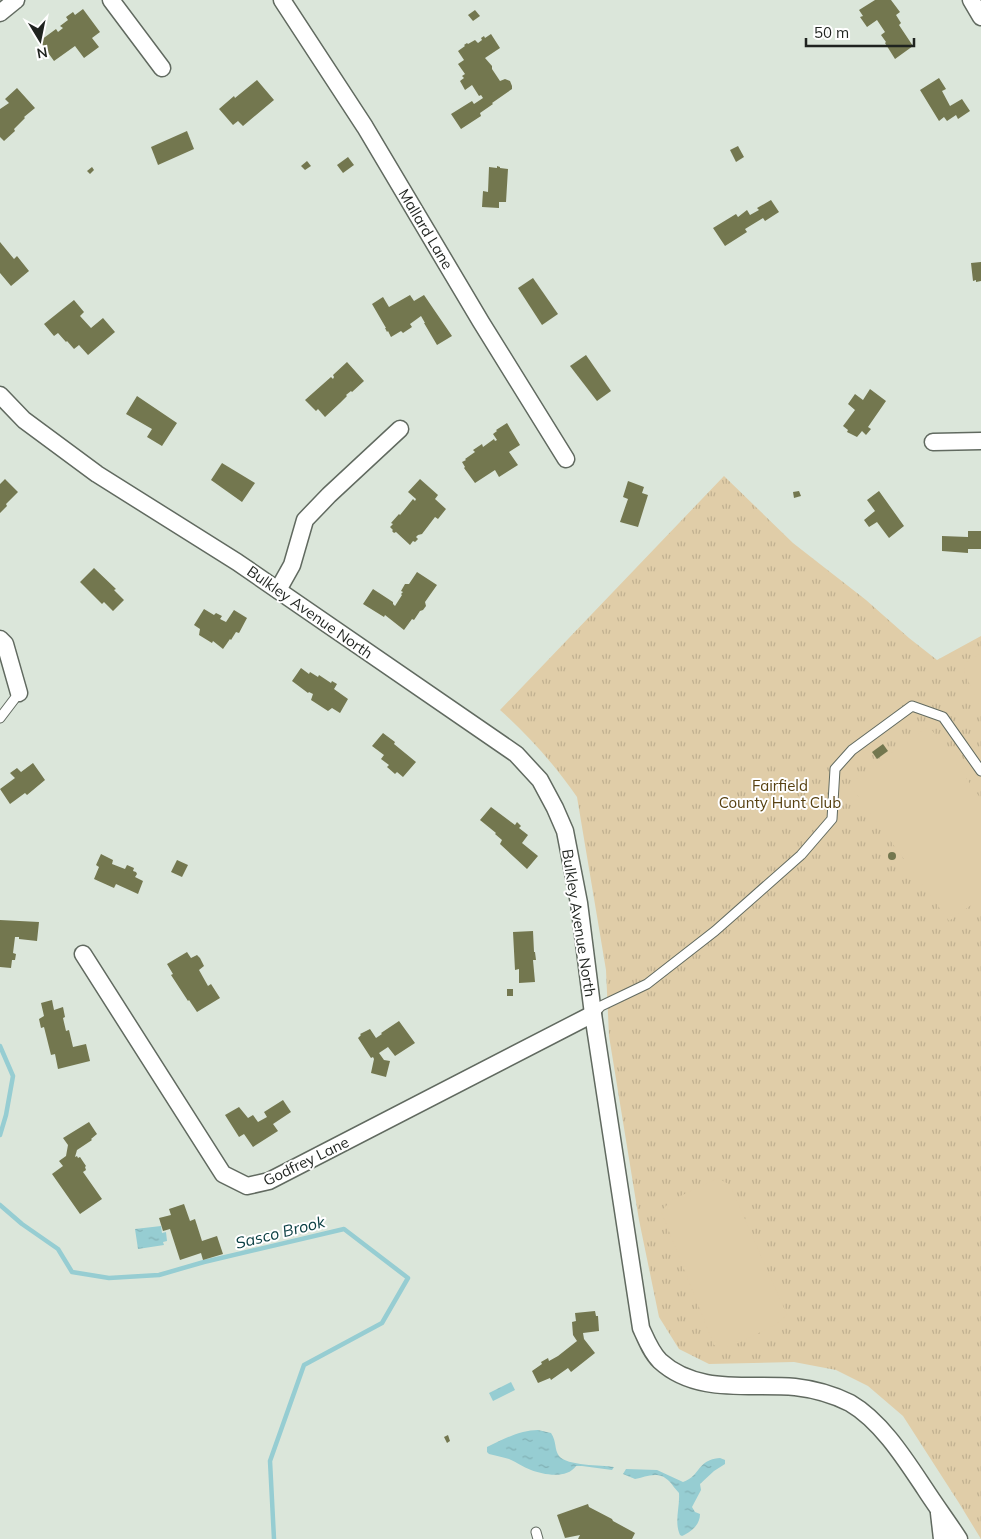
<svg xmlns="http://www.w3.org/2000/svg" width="981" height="1539" font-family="Mulish,sans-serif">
<defs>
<pattern id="grass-tufts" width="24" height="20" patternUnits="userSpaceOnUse" patternTransform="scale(1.25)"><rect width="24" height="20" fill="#e0cda8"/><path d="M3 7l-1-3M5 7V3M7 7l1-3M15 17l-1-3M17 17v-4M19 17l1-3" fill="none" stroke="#c0b090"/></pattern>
<pattern id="water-ripples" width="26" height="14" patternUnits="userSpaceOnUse" patternTransform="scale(1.25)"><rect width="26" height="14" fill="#96cdd2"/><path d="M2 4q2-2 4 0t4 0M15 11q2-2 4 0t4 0" fill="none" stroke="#81b0b4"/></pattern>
</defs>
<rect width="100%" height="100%" fill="#dbe6da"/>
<!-- grass -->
<path fill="url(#grass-tufts)" d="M 724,476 L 793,543 L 866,600 L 909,638 L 937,660 L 981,636 L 981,1539 L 959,1503 L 903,1416 L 868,1386 L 836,1370 L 794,1362 L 709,1364 L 679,1349 L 659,1317 L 639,1220 L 609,1036 L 606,970 L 577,797 C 555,765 529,736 500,710 Z"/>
<!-- garden -->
<g fill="#e0cda8">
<polygon points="981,653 981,709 964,672 965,663"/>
<polygon points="929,726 981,799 981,898 949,921 849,784"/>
<polygon points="718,1178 730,1185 787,1315 775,1325 730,1347 714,1345 661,1211 672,1200"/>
</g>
<!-- water -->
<g fill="url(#water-ripples)">
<polygon points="161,1226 162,1233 166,1232 167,1241 163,1242 164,1245 138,1249 135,1229"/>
<polygon points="511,1382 515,1390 493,1401 489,1393"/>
<path d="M 538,1430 L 551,1433 C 557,1442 554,1449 559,1456 C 567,1466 601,1465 614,1467 L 612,1470 L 582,1466 L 576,1466 C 567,1479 544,1475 531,1470 C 523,1467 516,1462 509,1459 C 503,1457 496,1456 489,1454 L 487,1452 L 487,1447 C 503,1439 521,1430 538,1430 Z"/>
<path d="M 720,1458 L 725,1460 L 725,1464 L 714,1471 L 700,1484 L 701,1490 L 692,1507 L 695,1512 L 700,1514 C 700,1525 691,1532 682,1536 L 680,1535 C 674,1522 680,1507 679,1493 C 675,1489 672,1484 669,1481 C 658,1470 646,1477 635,1479 L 623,1474 L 626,1469 L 657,1470 L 683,1482 C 701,1476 696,1460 720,1458 Z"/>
</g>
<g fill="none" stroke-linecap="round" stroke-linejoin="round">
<!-- stream -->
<g stroke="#96cdd2" stroke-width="4.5">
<polyline points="0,1046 13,1076 6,1115 0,1135"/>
<polyline points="0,1205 22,1224 58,1249 72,1272 109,1278 159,1275 204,1262 344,1229 408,1278 382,1323 304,1365 270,1461 274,1539"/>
</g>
</g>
<!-- building -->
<g fill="#73774f">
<polygon points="875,0 891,0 900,12 896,15 901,23 899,25 913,46 895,59 885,43 886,42 881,35 885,32 877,20 867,27 860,17 863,16 859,10"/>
<polygon points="83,9 100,32 92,38 99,47 84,58 75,46 54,61 41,43 42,42 41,40 56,29 58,32 63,28 60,26 68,20 66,17 73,12 75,15"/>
<polygon points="475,10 480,16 473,21 468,15"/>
<polygon points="491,34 500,48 485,58 492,66 492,69 500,81 505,79 510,81 512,86 512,89 492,103 493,104 480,113 481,116 461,129 451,114 472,101 474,104 483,98 481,95 479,96 472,85 465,90 460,81 464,78 462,76 465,74 458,64 464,60 458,51 465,46 464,45 467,43 468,44 475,40 478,43 482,40 481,38 484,36 485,38"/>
<polygon points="939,78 946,89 942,91 950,106 962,99 970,111 958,119 956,115 947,121 944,117 939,121 920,90"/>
<polygon points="257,80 274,100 243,126 238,121 233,125 219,109 234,96 235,98"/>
<polygon points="17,88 35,108 24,117 25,118 14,129 15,131 4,141 0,137 0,109 9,103 5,99"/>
<polygon points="187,131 194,149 158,165 151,147"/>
<polygon points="738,146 744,157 736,162 730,150"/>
<polygon points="348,157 354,165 343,173 337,165"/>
<polygon points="307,161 311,166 305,170 301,166"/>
<polygon points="497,166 500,167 500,168 508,169 506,202 499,202 499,208 482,207 483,191 488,192 489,167 497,168"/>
<polygon points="92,167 94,170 90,174 87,171"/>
<polygon points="771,200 779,212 765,221 763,218 745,229 747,232 725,246 713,228 736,214 738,217 747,210 750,215 759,210 757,208"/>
<polygon points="0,242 14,259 17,256 29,271 11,286 0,273"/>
<polygon points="981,262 981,281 976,282 976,280 973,281 971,263"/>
<polygon points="533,278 558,314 542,325 518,288"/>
<polygon points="410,295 414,301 424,295 452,336 437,345 424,323 425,323 421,316 410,324 412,327 403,333 401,331 391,337 388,331 387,332 385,328 386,328 372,304 383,297 389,307"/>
<polygon points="74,300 84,312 80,316 91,328 103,318 115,332 88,355 79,345 74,349 67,341 66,342 58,333 54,336 44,324"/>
<polygon points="586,355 611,391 597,401 570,366"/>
<polygon points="347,362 364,381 352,392 351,391 346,395 347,396 340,403 325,417 318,409 316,411 305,400 331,377 333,379 334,377 333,375"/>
<polygon points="870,389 886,401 868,427 871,429 866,435 862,431 857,437 847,432 848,430 843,426 855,410 848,404 855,394 863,400"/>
<polygon points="137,396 177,423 162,446 147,437 152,429 126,414"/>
<polygon points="507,423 520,445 509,452 518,465 499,477 495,470 475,483 464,468 465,467 462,462 466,460 465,459 475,452 473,450 482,444 483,447 494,439 495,441 497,440 493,434 497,431 496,430"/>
<polygon points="222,463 255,483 242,502 211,480"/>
<polygon points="5,479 18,492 6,504 7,506 0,513 0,484"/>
<polygon points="420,479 438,495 435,499 446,509 438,519 435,517 422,534 418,535 416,537 418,539 415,542 413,541 410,545 396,532 394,533 392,531 393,530 390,527 393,524 391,523 399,514 400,515 413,499 415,501 416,499 408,492"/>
<polygon points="628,481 644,487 642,493 648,495 638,527 620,522 628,499 623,497"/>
<polygon points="799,491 801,496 794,498 793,492"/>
<polygon points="879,491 904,526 889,538 877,522 869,527 864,520 875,511 867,500"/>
<polygon points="968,531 981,531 981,549 968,549 968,553 942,551 942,536 968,537"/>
<polygon points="94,568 116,589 114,590 124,600 113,611 104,602 102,604 80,582"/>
<polygon points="417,572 437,585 425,602 426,606 423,610 420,611 414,620 412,619 404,630 385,615 384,617 363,604 373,589 393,602 393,604 395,606 402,595 401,594 403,592 401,591 405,584 409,584"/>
<polygon points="204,609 214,615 216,613 222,616 220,619 226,622 234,610 247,618 239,633 236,632 231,640 230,639 223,649 213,641 212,643 199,635 200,629 194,625"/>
<polygon points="301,668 309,674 310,672 318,677 319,675 331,683 332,681 337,684 334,689 348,699 340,713 332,708 328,711 311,700 313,694 309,692 308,693 292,681"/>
<polygon points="383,733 395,742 394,744 416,762 403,777 397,772 395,774 387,767 389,765 381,759 384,755 372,746"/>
<polygon points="883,744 888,751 877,759 872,752"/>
<polygon points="33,763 45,780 27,795 25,793 10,804 0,789 15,778 10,773 17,768 21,772"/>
<polygon points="491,807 515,825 517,822 521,826 519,828 528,835 522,843 538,856 527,869 500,844 502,840 495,834 496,833 480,820"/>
<circle cx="892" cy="856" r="4"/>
<polygon points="101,854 113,860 112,864 125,869 127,865 134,868 133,871 136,872 137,874 135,877 143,881 138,894 116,884 114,888 94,879 99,867 96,865"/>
<polygon points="177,860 188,865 182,877 171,872"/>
<polygon points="0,920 39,922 37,941 19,939 19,937 15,937 13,953 16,954 15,960 12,960 11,968 0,967"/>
<polygon points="533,931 534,952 535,952 536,960 533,960 535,982 519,983 519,969 515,970 513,932"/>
<polygon points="187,952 191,958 197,955 200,958 204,966 199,970 208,986 211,984 220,998 197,1012 189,1000 188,1001 171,975 173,974 167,964"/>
<rect x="507" y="989" width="6" height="7"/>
<polygon points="52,1000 54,1010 63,1007 65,1017 63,1018 66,1031 69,1030 73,1047 86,1044 90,1061 58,1069 55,1054 51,1055 44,1027 41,1028 39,1019 44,1016 41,1003"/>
<polygon points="399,1021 415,1043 395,1056 388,1047 379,1053 384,1060 390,1061 386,1077 371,1073 374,1059 373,1057 371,1058 358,1038 361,1035 360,1034 370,1029 376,1038 382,1034 381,1033"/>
<polygon points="283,1100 291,1112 273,1124 278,1131 253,1147 244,1134 239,1137 225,1115 239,1107 248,1118 253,1115 258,1122 267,1117 264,1112"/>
<polygon points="89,1122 97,1134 91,1139 92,1140 77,1150 75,1157 77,1156 78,1158 80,1157 86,1166 85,1167 86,1170 83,1172 102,1199 80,1214 52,1174 63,1166 59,1161 66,1156 68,1145 63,1138"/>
<polygon points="184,1204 190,1221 195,1219 202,1241 217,1236 223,1254 203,1260 201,1253 180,1260 170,1229 163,1231 159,1218 171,1215 169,1209"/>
<polygon points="595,1311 596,1316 598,1316 599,1331 583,1333 584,1339 595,1353 571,1372 568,1368 551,1380 550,1378 538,1383 532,1371 542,1364 541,1362 548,1358 549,1361 558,1356 577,1341 573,1335 572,1322 576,1321 575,1313"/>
<polygon points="448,1435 450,1441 447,1443 444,1437"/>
<polygon points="588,1504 589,1507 612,1519 613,1521 635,1533 632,1539 578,1539 580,1535 565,1538 557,1515"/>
</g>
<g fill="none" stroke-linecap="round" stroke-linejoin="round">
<defs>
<g id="service">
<polyline points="0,718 19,693"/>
<polyline points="593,1014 601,1006 647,984 715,931 801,855 832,819 835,769 852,750 912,706 943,717 981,771"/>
<polyline points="536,1532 538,1539"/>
</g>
<g id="minor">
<polyline points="111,0 162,68"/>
<polyline points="282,0 365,127 481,322 566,459"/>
<polyline points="971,0 981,17"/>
<polyline points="0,13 16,0"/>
<path d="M 0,395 L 24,420 L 97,474 L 237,562 L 516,754 L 540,780 L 555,808 L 565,831 L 579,903 L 593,1014 L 641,1328 C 646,1339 651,1352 660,1361 C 697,1395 750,1383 795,1387 C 813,1389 834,1395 850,1403 C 881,1421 905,1459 925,1489 C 936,1506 948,1522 959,1539"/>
<polyline points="933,442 981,441"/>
<polyline points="278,590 292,565 305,520 329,495 400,429"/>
<polyline points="0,639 5,644 19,693"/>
<polyline points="83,954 223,1174 247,1186 269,1181 593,1014"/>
<polyline points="939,1513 942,1539"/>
</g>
</defs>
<!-- service casing -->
<use href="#service" stroke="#616a60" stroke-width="11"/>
<!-- minor casing -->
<use href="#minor" stroke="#616a60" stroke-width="19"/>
<!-- service -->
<use href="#service" stroke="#fff" stroke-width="9"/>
<!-- minor -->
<use href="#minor" stroke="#fff" stroke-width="16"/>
</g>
<g text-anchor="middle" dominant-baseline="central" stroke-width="4" stroke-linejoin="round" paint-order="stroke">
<!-- street labels -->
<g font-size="15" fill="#1f231f" stroke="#fff">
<text transform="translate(426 229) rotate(59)">Mallard Lane</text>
<text transform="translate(310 612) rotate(35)">Bulkley Avenue North</text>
<text transform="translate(579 923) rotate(81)">Bulkley Avenue North</text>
<text transform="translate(306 1161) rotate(-26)">Godfrey Lane</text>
</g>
<!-- park labels -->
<g font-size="15" fill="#574111" stroke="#fff">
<text x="780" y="785">Fairfield<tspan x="780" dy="17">County Hunt Club</tspan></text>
</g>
<!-- water labels -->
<g font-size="16" font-style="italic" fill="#0c4044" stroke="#fff">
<text transform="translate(280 1232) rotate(-14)">Sasco Brook</text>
</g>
</g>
<!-- north arrow -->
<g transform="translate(40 40) rotate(170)" stroke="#ffffff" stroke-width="4" paint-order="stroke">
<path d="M0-4L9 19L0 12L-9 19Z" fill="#1f231f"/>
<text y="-8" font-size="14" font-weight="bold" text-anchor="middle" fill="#1f231f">N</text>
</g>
<!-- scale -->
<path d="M806 38v8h108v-8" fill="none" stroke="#1f231f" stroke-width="2.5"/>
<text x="814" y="38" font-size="15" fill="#1f231f" stroke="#ffffff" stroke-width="4" paint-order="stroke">50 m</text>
</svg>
